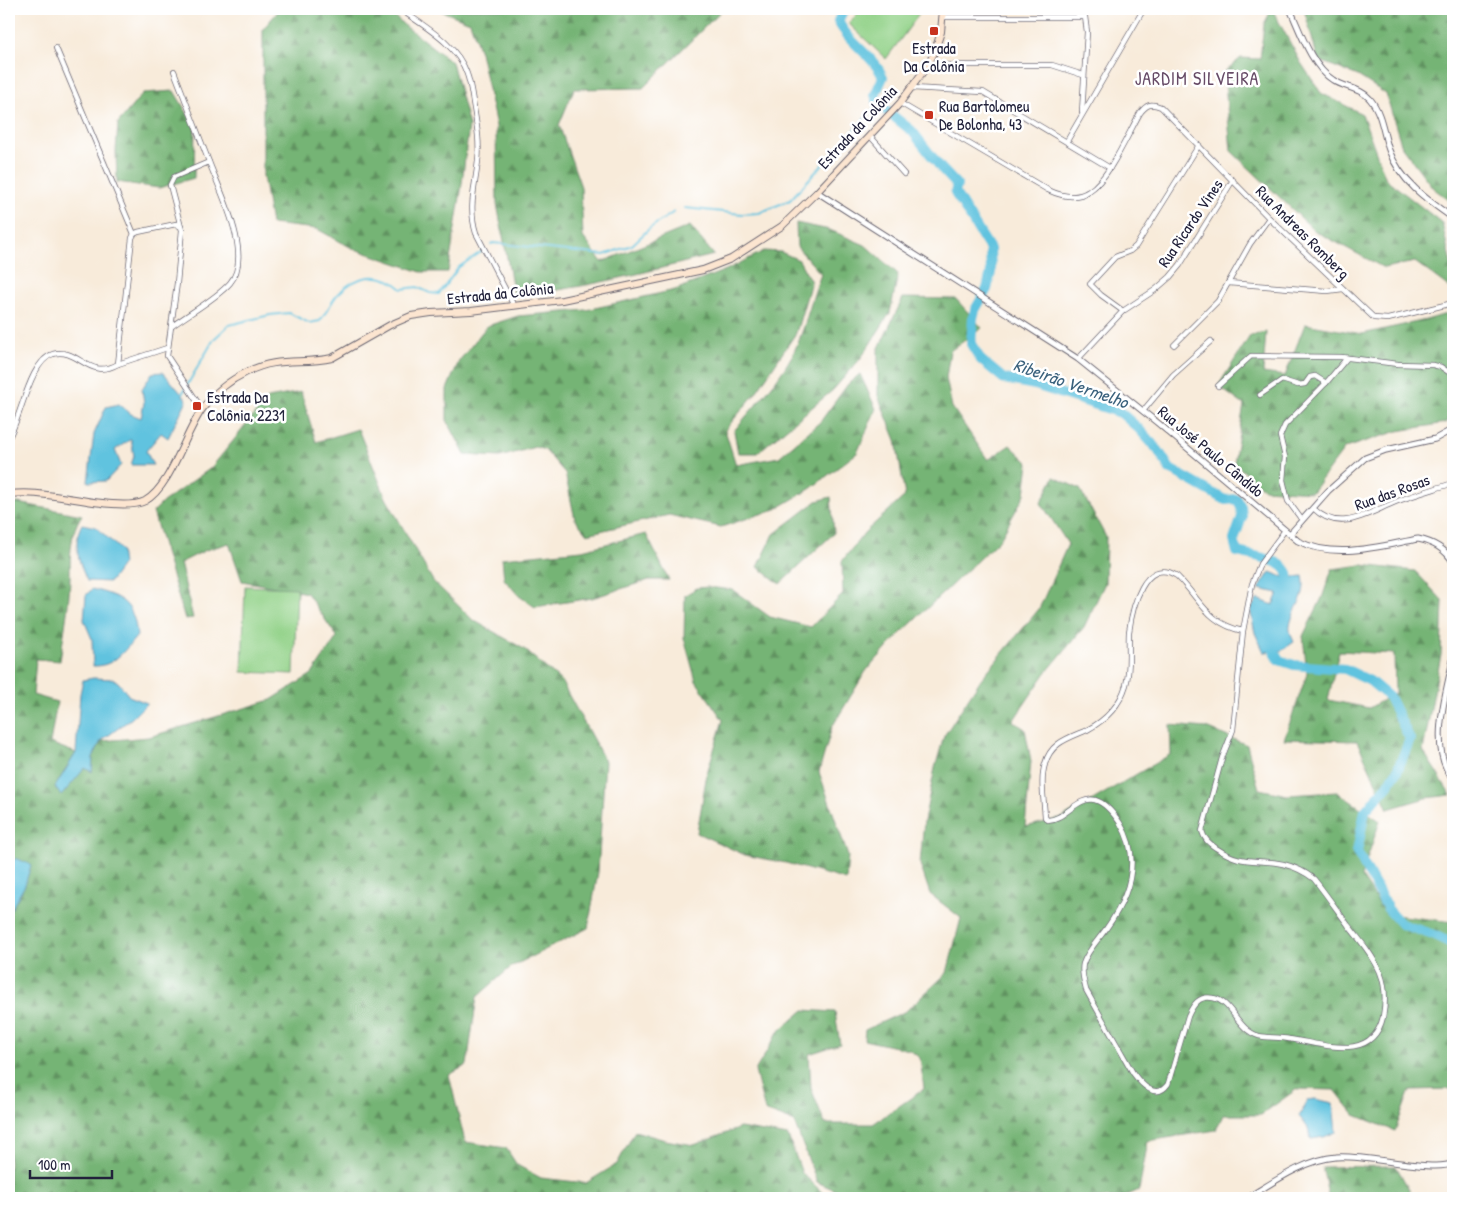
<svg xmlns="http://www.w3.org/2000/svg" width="1462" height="1207" font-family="'Patrick Hand',sans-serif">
<defs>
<pattern id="forest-firs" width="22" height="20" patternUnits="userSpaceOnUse" patternTransform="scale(1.25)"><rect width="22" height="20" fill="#75b474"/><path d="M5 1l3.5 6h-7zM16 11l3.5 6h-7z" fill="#609260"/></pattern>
</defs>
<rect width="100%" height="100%" fill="#fff"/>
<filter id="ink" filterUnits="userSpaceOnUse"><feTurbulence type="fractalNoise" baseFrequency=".02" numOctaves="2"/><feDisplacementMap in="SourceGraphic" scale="10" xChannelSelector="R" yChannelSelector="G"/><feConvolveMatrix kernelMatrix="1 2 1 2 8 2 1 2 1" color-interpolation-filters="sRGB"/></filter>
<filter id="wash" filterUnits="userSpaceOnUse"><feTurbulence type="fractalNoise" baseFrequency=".0096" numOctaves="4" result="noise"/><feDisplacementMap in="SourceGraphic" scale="20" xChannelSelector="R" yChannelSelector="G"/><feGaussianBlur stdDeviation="1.12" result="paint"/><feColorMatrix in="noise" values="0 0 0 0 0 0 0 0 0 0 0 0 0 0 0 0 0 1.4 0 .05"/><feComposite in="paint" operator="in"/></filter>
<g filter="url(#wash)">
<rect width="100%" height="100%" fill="#f8ebda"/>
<!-- forest -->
<g fill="url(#forest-firs)" stroke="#4c6b58" fill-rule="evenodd">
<polygon points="280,9 387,9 404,25 452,62 469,126 461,191 448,272 421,272 352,248 317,229 271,224 263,176 263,29"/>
<path d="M 439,9 L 723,9 L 643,88 L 574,89 L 559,125 L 581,187 L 583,237 L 602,262 L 690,226 L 714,255 C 648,271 582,290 514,295 L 497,204 L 496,126 L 480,52 L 470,22 L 439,10 Z"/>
<polygon points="1272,9 1301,63 1321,93 1362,114 1386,179 1442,223 1453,273 1453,290 1415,262 1384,268 1315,231 1231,151 1224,72 1241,58 1260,59 1264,24"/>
<polygon points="1304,9 1453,9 1453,203 1433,188 1402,147 1386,94 1358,76 1318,60"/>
<polygon points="174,91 195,126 194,178 159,188 117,182 116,151 118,123 143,93"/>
<path d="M 796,223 L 830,230 L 865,245 L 898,274 L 890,313 L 861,358 L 833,390 L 757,453 L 738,453 L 734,431 C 756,403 784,377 798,343 C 807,321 812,296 821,274 L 797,247 Z"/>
<polygon points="764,251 781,252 799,260 811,282 796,333 755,394 725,430 736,465 779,457 820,422 848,384 860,374 876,409 857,453 810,489 776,509 721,527 669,515 587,534 575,519 565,473 545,450 535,447 500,457 465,455 447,420 447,389 459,361 487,326 518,316 586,310 675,290 726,270"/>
<polygon points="903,298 956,299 982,328 950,351 946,378 952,407 988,460 1010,445 1029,463 1025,494 1000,539 900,634 866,671 832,727 819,772 848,856 846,880 786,863 745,855 697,833 707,773 723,720 696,681 684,638 685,595 697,588 708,587 733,590 770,617 811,627 843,594 842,561 865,532 905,496 896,440 878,396 878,350"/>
<polygon points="1453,312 1453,417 1446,423 1398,431 1345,448 1312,492 1264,489 1234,463 1244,405 1218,386 1250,336 1266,332 1263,373 1285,376 1305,324 1362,334 1426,320"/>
<path d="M 301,392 L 316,442 L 358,429 L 386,498 L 433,581 L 473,620 L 524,649 L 561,681 L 605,761 L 598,872 L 588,928 L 511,967 L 477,997 L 467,1065 L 449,1075 L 465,1142 L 506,1148 L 517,1165 L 541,1178 L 586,1183 L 617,1164 L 635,1131 L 665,1140 L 694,1145 L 740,1128 L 788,1136 L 802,1173 L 828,1198 L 9,1198 L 9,913 L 25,885 L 16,858 L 9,866 L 9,505 L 18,503 L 82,515 C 66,538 72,568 69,595 C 67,617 63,639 60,661 L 36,659 L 33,695 L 57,702 L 50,743 L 76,753 L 55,787 L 85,768 L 92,772 L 93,757 L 101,741 L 149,737 L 271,700 L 312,674 L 337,637 L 307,593 L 242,581 L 229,543 L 206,550 L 180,563 L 193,618 L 185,619 L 153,512 L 163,502 L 211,468 L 268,398 Z"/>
<polygon points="1054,477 1080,489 1106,537 1105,583 1084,627 1045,674 1013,721 1025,729 1031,761 1025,827 1062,818 1171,754 1170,725 1207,728 1247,745 1259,789 1287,795 1337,792 1380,821 1361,876 1386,914 1453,922 1453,1089 1410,1090 1395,1131 1355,1115 1335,1090 1297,1089 1261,1115 1223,1115 1216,1130 1148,1141 1139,1190 1121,1198 853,1198 817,1182 794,1122 765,1111 755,1071 778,1032 804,1010 835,1012 840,1044 809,1054 811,1088 825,1124 873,1124 924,1089 920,1058 909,1050 864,1040 865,1030 906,1011 947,973 961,918 930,894 920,864 924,821 935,768 944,736 981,679 1039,609 1068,544 1041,503"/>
<polygon points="831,497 834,533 780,584 758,567 774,534 817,501"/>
<polygon points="646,534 669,580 649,580 592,598 535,607 519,596 504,579 502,558 582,550"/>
<path d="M 1362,565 L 1415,571 L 1443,601 L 1441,655 L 1423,751 L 1451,795 L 1426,798 L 1388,809 L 1357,741 L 1284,739 L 1307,674 L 1303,636 L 1322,598 L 1332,569 ZM 1339,651 L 1394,654 L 1395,693 L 1369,708 L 1328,700 Z"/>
<polygon points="1396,1166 1411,1193 1411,1198 1329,1198 1322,1167"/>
</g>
<!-- garden -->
<g fill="#92d288" stroke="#5a7a62">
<polygon points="861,9 923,9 886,59 849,24"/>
<polygon points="245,586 297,588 294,674 242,672"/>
</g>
<!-- water -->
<g fill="#61c3df" stroke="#42728d">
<polygon points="163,372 187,400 168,438 161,433 146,451 153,465 131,465 134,456 131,439 115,450 121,465 106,481 88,482 94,434 106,407 119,404 131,414 141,418 144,403 142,389 152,373"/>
<path d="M 82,524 L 96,527 L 121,550 L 123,564 L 110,582 L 87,581 C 79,563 72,542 82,524 Z"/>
<path d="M 1270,572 L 1286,578 L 1303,576 C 1308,598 1293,607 1290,626 C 1289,631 1292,637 1294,642 L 1281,651 L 1264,652 L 1255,633 L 1250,609 L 1258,599 L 1273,605 L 1278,593 L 1259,589 Z"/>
<path d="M 92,589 C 122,597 134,602 137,636 C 124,651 114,667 93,666 L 92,639 L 84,620 L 86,595 Z"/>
<polygon points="93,678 114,679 119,683 129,696 147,703 132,718 101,741 93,757 92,772 85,768 61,796 55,787 76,753 80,694 83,680"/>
<polygon points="16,858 31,865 25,885 9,913 9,866"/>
<polygon points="1315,1099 1333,1103 1336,1132 1324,1137 1311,1139 1308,1128 1299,1116 1308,1100"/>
</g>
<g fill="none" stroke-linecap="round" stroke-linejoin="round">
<!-- stream -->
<g stroke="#61c3df" stroke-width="2">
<polyline points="685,208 742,214 759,213 790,200 878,104"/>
<polyline points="491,244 493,243 604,255 632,245 650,228 674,212"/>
<path d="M 182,394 L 214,339 L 229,325 L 270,315 L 289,313 L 309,323 L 320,321 C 326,313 331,303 337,295 C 356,275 380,269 402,289 L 417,287 L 430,293 L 439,294 L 459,267 L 484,250"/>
</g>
<!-- river -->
<g stroke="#61c3df" stroke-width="10">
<path d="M 844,9 L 838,21 C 849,44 873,55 883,77 L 875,95 L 878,104 L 912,131 L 941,168 L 957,185 L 955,193 L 990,249 L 991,272 L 987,289 L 975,310 L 973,318 L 971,344 L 981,360 L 1004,379 L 1035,385 L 1121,413 L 1138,428 L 1158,450 L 1170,469 L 1225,500 L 1237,499 L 1241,507 L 1242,517 L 1234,540 L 1237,552 C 1250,555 1280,559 1287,571 C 1290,577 1289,584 1288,591"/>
<polyline points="1272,640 1274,651 1279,660 1294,665 1345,669 1370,681 1389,697 1410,739 1397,771 1388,785 1365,811 1357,852 1388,909 1401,924 1434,935 1453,944"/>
</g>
</g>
</g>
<g filter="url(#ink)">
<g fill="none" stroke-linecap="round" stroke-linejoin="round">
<defs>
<g id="minor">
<path d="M 400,9 C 425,27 457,44 467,74 C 471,85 472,97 474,108 C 477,126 480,143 478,161 C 475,188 468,207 476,233 L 514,306"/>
<polyline points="943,17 1084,17"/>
<polyline points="56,48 134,234"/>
<polyline points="928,65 1052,65 1083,75"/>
<polyline points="174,71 209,162 174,177 170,185 181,227"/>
<polyline points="912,88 983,92 1110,168"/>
<path d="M 900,103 L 1048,190 C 1061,196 1076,200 1089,191 C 1109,179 1128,134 1140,113 C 1147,104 1151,103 1161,107 L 1269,218 L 1374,318 L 1388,319 L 1453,303"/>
<polyline points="1082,112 1087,32 1084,9"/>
<polyline points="870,136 904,174"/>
<polyline points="1067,141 1142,12"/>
<polyline points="1228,283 1327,291 1343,289"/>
<polyline points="1123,311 1101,295 1090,284 1091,283 1115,257 1130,251 1136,246 1199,145"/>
<path d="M 171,327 C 188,314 216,299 230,283 C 254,256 220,191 209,162"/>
<polyline points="1174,345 1218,301 1250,244 1269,218"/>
<polyline points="1078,359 1123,311 1155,290 1170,277 1180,265 1233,180"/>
<polyline points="118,364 167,348"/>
<polyline points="1326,383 1347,358"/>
<polyline points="1218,386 1251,356 1341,357 1398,364 1433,365 1441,367 1453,375"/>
<polyline points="1260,395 1282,380 1298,385 1305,384 1310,377 1315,376 1326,383 1285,425 1280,436 1285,457 1283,480 1288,501 1302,520"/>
<polyline points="1143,411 1173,375 1211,341"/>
<path d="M 9,437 C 21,417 30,361 53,354 C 79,347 88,381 118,364 L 132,238 L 134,234 L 138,232 L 176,224 L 181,227 L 182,230 L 177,283 L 167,356 L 202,409"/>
<path d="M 1313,508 C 1340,535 1369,512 1398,501 C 1416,494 1435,489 1453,483"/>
<path d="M 1243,631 C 1208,624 1200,599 1177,576 C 1144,555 1132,609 1129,632 C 1128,650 1131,667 1126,685 C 1120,705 1106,720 1087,730 C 1069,738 1051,742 1045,764 C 1040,780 1044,800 1045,817 L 1047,820 C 1064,821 1077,796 1095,800 C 1106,803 1114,814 1120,823 C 1142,859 1129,897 1106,929 C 1098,940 1087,951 1083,964 C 1081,973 1084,981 1086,990 L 1133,1073 C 1141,1084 1156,1101 1168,1084 L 1188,1016 C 1193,1005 1199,995 1213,998 C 1232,1001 1237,1030 1259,1036 C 1268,1038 1279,1037 1289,1039 C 1321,1043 1372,1064 1383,1017 C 1386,1001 1386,987 1380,972 C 1373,955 1359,939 1348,925 C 1337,910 1326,894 1314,879 C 1304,871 1295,867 1283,864 C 1255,858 1243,866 1216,848 C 1209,843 1204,839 1202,831 L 1222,758 L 1233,730 L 1243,631 L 1252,584 L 1260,564 L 1285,530"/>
</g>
<g id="tertiary">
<path d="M 1290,9 C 1300,31 1312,67 1333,80 C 1345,88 1361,88 1370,99 C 1382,113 1383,133 1389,150 C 1400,181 1427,200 1453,218"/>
<path d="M 817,192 L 1078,359 L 1159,424 L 1298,541 C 1335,560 1380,546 1418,539 C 1433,542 1445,548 1453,562"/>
<polyline points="1290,534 1328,491 1365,458 1386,450 1435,439 1453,429"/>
<path d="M 1453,660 C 1446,694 1428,749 1453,779"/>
<path d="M 1247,1198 C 1272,1183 1306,1159 1336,1157 C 1364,1154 1435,1173 1453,1163"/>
</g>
<path id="secondary" d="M 9,494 C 21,493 34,493 47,495 C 70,497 125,511 145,501 C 171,487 185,432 203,408 C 214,393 230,380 247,372 C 278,356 301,365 332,358 L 390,325 L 411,316 L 431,313 L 471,311 L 562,300 L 703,270 L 731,259 L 782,226 L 817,192 L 900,103 L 928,65 L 934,53 L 941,32 L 943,9"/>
</defs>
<!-- minor casing -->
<use href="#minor" stroke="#6d6873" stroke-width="6"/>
<!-- tertiary casing -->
<use href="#tertiary" stroke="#6d6873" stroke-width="7"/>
<!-- secondary casing -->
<use href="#secondary" stroke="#6d6873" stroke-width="8"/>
<!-- minor -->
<use href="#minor" stroke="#fff" stroke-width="4.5"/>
<!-- tertiary -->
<use href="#tertiary" stroke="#fff" stroke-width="5"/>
<!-- secondary -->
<use href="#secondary" stroke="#fce5d0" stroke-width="6"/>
</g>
</g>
<!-- markers -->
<g fill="#c8321e" stroke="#fff" stroke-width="2">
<rect x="929" y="26" width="10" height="10" rx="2.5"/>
<rect x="924" y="110" width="10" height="10" rx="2.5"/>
<rect x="192" y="401" width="10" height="10" rx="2.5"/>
</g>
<g text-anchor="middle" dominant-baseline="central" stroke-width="5" stroke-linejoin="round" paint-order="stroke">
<!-- poi labels -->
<g font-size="16" fill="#22223b" stroke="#fff" text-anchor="start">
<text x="934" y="48" text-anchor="middle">Estrada<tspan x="934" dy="18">Da Colônia</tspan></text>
<text x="939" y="106">Rua Bartolomeu<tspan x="939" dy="18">De Bolonha, 43</tspan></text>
<text x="207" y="397">Estrada Da<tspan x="207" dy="18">Colônia, 2231</tspan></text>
</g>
<!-- street labels -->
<g font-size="16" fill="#22223b" stroke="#fff">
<text transform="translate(857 127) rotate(-47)">Estrada da Colônia</text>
<text transform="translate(1190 223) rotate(-56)">Rua Ricardo Vines</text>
<text transform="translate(1303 232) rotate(45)">Rua Andreas Romberg</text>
<text transform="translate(500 293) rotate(-6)">Estrada da Colônia</text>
<text transform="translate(1211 451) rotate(40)">Rua José Paulo Cândido</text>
<text transform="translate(1392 492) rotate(-20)">Rua das Rosas</text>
</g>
<!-- neighbourhood labels -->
<g font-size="18" letter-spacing="1" fill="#674b67" stroke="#fff">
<text x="1197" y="78">JARDIM SILVEIRA</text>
</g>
<!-- water labels -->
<g font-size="18" font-style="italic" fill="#3b627d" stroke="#fff">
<text transform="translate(1071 383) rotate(19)">Ribeirão Vermelho</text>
</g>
</g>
<!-- margin -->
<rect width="1462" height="1207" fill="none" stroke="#fff" stroke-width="30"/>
<!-- scale -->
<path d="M30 1170v8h82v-8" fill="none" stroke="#22223b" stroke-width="2.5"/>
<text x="38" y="1170" font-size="15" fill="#22223b" stroke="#ffffff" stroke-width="4" paint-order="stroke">100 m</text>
</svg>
